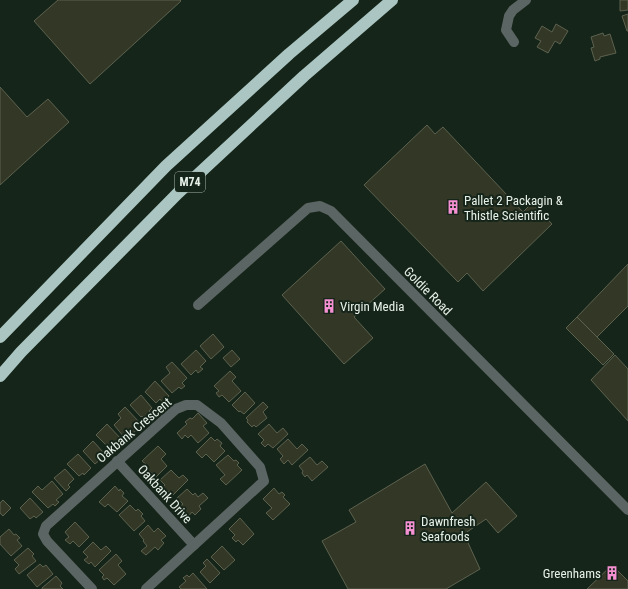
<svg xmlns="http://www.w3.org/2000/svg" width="628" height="589" font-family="'Roboto Condensed',sans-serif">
<rect width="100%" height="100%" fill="#16251a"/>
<!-- building -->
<g fill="#333726" stroke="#5d624f">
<polygon points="58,0 180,0 181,1 90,84 34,21"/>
<polygon points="620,0 628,0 628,10 620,11"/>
<polygon points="628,14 628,31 627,31 622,16"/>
<polygon points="556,24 568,31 560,44 555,41 548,53 537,47 541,41 535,38 542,26 552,32"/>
<polygon points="603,33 604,36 610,34 616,53 600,57 600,59 595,61 591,48 594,47 591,37"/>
<polygon points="0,87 27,117 48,99 69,122 0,185"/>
<polygon points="427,125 435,134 443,127 523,212 532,203 552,224 483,291 467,273 458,282 364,185"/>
<polygon points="341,241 385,289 354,317 373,338 344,364 282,295"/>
<polygon points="628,264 628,306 597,337 577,317"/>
<polygon points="577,317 614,354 603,365 566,328"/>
<polygon points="213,334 224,347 211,359 200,346"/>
<polygon points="196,350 206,361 200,367 203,369 198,373 196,370 191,375 181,364"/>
<polygon points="232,350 240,359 231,367 223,358"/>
<polygon points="615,355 628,369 628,421 591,380"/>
<polygon points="172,362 187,378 182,383 185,386 181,389 179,387 172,393 161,381 170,373 166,367"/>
<polygon points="230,371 236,377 232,381 241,391 229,402 222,395 219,397 216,393 219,391 214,386"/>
<polygon points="155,381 169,396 163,403 160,399 156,403 145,392"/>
<polygon points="245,392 255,403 244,414 240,411 239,412 232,405"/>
<polygon points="141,395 152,408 149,411 151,413 145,419 142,416 141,417 130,405"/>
<polygon points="263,402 268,407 263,412 267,418 256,427 254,425 252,427 247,422 248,420 246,418"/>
<polygon points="125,407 140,423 135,428 137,430 133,433 131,430 124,437 114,425 121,418 118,414"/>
<polygon points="198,413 207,423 203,426 209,433 198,443 191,435 188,438 185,435 182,439 177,433 187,424 185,422 190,418 192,419"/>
<polygon points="107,424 122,440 114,447 112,445 109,448 96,435"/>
<polygon points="269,424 277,433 283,428 288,434 273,448 268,444 265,447 261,443 264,440 258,434"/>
<polygon points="211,437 215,441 217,439 222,443 220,446 225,451 214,462 206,454 202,458 196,452"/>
<polygon points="288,439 297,449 302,444 308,450 292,465 288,460 284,464 280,459 283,456 277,449"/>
<polygon points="93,441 103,452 99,456 102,458 95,464 83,451"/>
<polygon points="158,446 166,454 161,459 167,466 156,477 150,471 148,472 144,468 147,465 142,461"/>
<polygon points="78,454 91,468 84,475 83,473 79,476 67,464"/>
<polygon points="228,455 234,461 236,460 239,463 237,465 242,470 226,485 220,479 225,475 216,465"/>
<polygon points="310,457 317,465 322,461 328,467 312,481 307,475 305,477 302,473 303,471 299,466"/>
<polygon points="425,464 452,513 486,482 517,516 498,533 486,519 464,534 480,569 446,589 348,589 322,541 356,522 349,510"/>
<polygon points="65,469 74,479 68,485 70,487 66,491 54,478"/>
<polygon points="171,470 179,478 183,475 188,480 173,495 169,491 167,493 162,488 165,485 160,480"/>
<polygon points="52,481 63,494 56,500 59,502 55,506 53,504 48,508 32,492 38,486 42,490"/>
<polygon points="115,486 119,491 120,489 124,493 122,496 128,501 117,512 108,504 105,507 99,502"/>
<polygon points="274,488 279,494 282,492 285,495 283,497 290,504 273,520 266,513 272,508 263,499"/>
<polygon points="187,489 193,495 195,493 198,497 203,493 208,498 199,506 201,509 195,515 192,512 187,518 178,508 183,504 177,498"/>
<polygon points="30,498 43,512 36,518 34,516 30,519 20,508"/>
<polygon points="3,500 11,508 3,516 0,513 0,503"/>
<polygon points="130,505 136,511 138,509 143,514 141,516 145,521 134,531 119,515"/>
<polygon points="240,518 254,534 243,545 238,540 236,542 232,538 235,535 229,529"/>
<polygon points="75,522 89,537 79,547 73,541 70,544 65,540 69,537 65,532"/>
<polygon points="148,525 154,532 158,528 166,536 161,540 164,543 158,550 155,547 146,555 141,551 147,546 143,541 144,540 139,534"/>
<polygon points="9,529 14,535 16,534 20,538 17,540 22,546 11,556 0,544 0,537"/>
<polygon points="93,542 101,550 106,546 111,551 95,567 91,562 89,564 84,560 88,557 83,552"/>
<polygon points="222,546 235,560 224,570 211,557"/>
<polygon points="28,548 34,554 32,556 36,561 19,574 15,569 19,565 14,560"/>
<polygon points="116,554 122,561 118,565 126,574 114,585 107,578 104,580 102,577 104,575 99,570"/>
<polygon points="207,559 220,573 210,583 200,572 206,566 203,563"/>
<polygon points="40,564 43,567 46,565 53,574 37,587 27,575"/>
<polygon points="612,565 628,581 628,589 587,589"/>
<polygon points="193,573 207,589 181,589 179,587 186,581 183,578 187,575 189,577"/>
<polygon points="56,576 62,583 60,586 63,589 42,589 42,588"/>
</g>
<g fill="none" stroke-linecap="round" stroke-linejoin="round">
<!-- street -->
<g stroke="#5b6564" stroke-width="10">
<polyline points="514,42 506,30 509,16 513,10 526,0"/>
<polyline points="198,305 308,208 320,206 331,211 628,510"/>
<polyline points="117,461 194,545"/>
<polyline points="92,589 47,541 43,534 46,526 176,409 186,405 197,405 221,423 260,467 264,481 146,589"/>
</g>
<!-- highway -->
<g stroke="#abc6c2" stroke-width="12">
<polyline points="0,337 166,166 289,54 353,0"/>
<polyline points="0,376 21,352 178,193 304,76 392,0"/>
</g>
</g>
<!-- icons -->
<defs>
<symbol id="building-bare" viewBox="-9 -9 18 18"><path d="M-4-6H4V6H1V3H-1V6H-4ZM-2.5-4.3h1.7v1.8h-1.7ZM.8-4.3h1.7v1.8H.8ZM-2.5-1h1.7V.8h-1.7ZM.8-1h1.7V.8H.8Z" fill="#f591d2" stroke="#16251a" stroke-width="2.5" paint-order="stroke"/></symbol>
</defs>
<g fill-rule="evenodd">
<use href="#building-bare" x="443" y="197" width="20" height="20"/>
<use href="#building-bare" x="319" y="296" width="20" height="20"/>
<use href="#building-bare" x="400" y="518" width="20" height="20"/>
<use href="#building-bare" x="602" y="563" width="20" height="20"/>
</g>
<g text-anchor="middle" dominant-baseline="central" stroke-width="4" stroke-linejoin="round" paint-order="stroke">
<!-- shield labels -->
<rect fill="#16251a" stroke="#a8b4ab" stroke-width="1" x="175" y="172" width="30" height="20" rx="3"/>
<g font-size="12" font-weight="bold" fill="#e7f1e9">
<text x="190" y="182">M74</text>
</g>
<!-- poi labels -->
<g font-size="13" fill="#e7f1e9" stroke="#16251a" text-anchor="start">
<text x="464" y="200">Pallet 2 Packagin &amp;<tspan x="464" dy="15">Thistle Scientific</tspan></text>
<text x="340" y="306">Virgin Media</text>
<text x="421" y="521">Dawnfresh<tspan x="421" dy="15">Seafoods</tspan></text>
<text x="601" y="573" text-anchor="end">Greenhams</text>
</g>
<!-- street labels -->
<g font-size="13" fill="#e7f1e9" stroke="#16251a">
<text transform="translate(428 291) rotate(45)">Goldie Road</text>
<text transform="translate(134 430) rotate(-40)">Oakbank Crescent</text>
<text transform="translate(165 494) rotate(48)">Oakbank Drive</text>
</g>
</g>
</svg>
